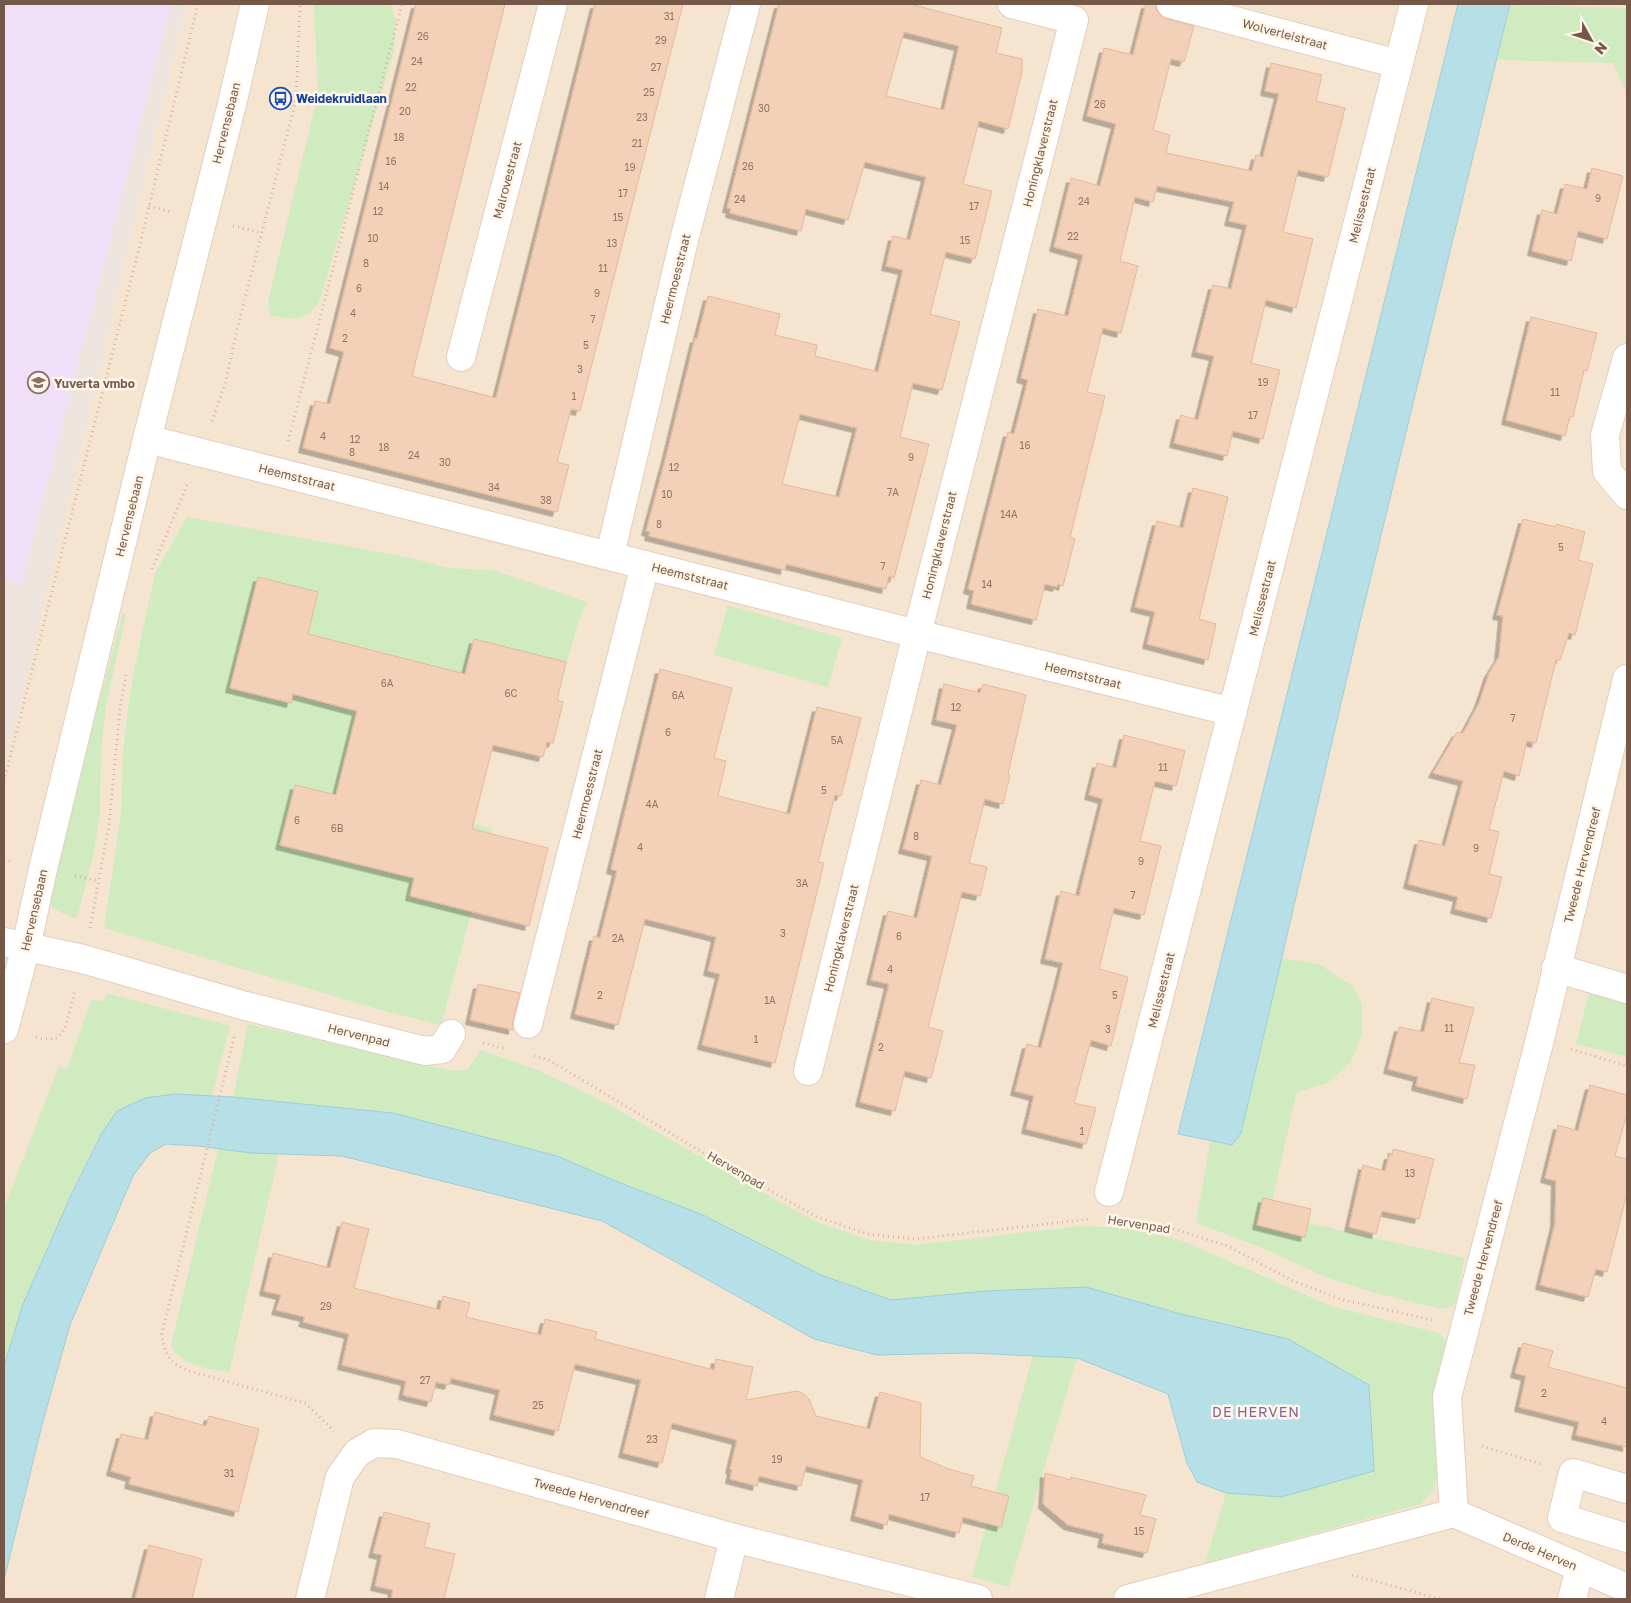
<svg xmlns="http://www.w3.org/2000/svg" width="1631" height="1603" font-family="'Golos Text',sans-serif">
<defs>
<filter id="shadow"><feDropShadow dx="-4.5" dy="4.5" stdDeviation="0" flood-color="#0004"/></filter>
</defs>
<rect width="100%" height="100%" fill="#fdf3e2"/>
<!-- residential -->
<rect fill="#f5e5d0" x="4" y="4" width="1623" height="1595"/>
<!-- industrial -->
<polygon fill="#ece4dd" points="4,4 186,4 4,772"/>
<!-- education -->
<polygon fill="#f0dff9" points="4,4 171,4 21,584 4,579"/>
<!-- green -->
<g fill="#d1ebc0">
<path d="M 314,4 L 391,4 L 396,22 L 394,51 L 320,300 C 304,323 295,320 270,315 L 268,301 L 318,94 Z"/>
<polygon points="1510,5 1627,8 1627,93 1613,63 1496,60"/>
<polygon points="187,517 412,558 448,568 493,570 587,602 577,626 543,752 488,739 467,822 492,829 472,910 441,1025 384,1011 104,928 121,813 123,752 128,708 135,666 155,573"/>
<polygon points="728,605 842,638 828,687 714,655"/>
<path d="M 123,612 L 126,615 L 106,705 L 101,750 L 100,812 L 94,852 L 77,918 C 64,915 56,911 46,901 Z"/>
<polygon points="1281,958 1319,964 1354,987 1362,1005 1362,1033 1352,1060 1328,1083 1297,1092 1269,1214 1465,1258 1455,1304 1447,1308 1441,1309 1375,1293 1328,1278 1260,1247 1196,1223 1210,1142 1232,1145 1241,1133"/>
<polygon points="107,993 230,1026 212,1096 176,1094 72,1193 23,1304 4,1366 4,1208 59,1066 67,1069 91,1000 104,1001"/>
<polygon points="1589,993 1627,1003 1627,1057 1576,1044"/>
<polygon points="248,1024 454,1071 468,1069 481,1050 535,1069 599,1099 814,1221 869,1240 916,1245 1080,1226 1129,1228 1183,1241 1331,1306 1439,1333 1448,1343 1440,1463 1434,1489 1420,1505 1410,1507 1205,1563 1226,1493 1281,1497 1181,1314 1086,1287 985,1291 891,1300 821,1275 703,1215 613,1180 557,1156 393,1113 233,1097"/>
<path d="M 218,1149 L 279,1154 L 229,1373 C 208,1368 182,1367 171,1345 Z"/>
<polygon points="1033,1355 1077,1358 1009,1587 972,1577"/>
</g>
<!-- water -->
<g fill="#b6dfe7" stroke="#9bcfd9">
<polygon points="1458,4 1510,4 1359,626 1241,1133 1232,1145 1178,1134"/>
<polygon points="176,1094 233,1097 393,1113 557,1156 613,1180 703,1215 821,1275 891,1300 985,1291 1086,1287 1181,1314 1288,1339 1369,1385 1374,1471 1281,1497 1226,1493 1197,1482 1187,1463 1168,1394 1077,1358 971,1353 877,1355 814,1339 602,1221 342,1156 251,1153 198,1146 166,1144 150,1153 133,1176 70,1325 43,1421 4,1580 4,1366 23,1304 72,1193 102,1133 117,1111 145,1098"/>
</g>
<!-- building -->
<g fill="#f3d1b8" stroke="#e7b798" fill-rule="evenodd" filter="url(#shadow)">
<polygon points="416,4 505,4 412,376 496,398 595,4 683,4 580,411 571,409 557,462 569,465 557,512 303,448 315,401 330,404 344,352 330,348"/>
<path d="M 779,4 L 910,4 L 1002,28 L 996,53 L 1022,59 L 1022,72 L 1008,129 L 979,121 L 963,184 L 992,191 L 975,259 L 946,252 L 930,314 L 960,322 L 942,390 L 913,383 L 900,437 L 929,444 L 894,578 L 889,576 L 886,589 L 786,564 L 785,570 L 649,536 L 650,532 L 646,531 L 666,457 L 695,338 L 697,339 L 708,296 L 780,314 L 775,335 L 817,345 L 815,356 L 878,372 L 903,270 L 886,266 L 893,236 L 910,240 L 926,177 L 865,162 L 848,220 L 806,209 L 801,231 L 730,213 L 731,209 L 727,208 ZM 904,32 L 959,46 L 944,110 L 886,96 ZM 800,414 L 857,428 L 839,497 L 782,484 Z"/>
<polygon points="1146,4 1156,4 1156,9 1160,15 1167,19 1194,26 1184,62 1171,59 1153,130 1170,135 1166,153 1252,171 1256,155 1263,157 1279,94 1265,91 1271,63 1322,75 1316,101 1345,108 1328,177 1298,170 1283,232 1313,239 1296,308 1266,300 1251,363 1280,370 1263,439 1233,431 1227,456 1174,443 1181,415 1198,420 1214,356 1196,352 1213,285 1231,289 1247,225 1229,221 1234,202 1157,186 1153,202 1135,197 1120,261 1138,266 1121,333 1103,328 1087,392 1105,396 1070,537 1075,539 1063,586 1058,584 1057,587 1045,584 1036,620 971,604 974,591 968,589 1008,432 1014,434 1028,380 1021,378 1038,309 1068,316 1083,255 1054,247 1071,178 1100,186 1116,124 1087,116 1104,48 1133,55"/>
<polygon points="1592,168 1623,176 1607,239 1578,231 1571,261 1532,251 1542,210 1557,214 1565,184 1587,189"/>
<polygon points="1531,317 1597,333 1587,371 1584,370 1573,417 1570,416 1565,436 1506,420"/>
<polygon points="1193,488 1228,497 1199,619 1216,624 1208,660 1147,644 1155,612 1135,607 1157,521 1183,528"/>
<polygon points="1523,519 1556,527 1556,524 1585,532 1578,560 1593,564 1575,635 1569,633 1560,660 1556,660 1536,743 1527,741 1519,776 1504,771 1489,829 1499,832 1489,874 1502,877 1491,918 1455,909 1458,897 1408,884 1419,840 1445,846 1463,781 1433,773 1457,732 1463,733 1479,703 1489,673 1499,657 1503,616 1497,615"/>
<polygon points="258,577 318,592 308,634 465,674 474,639 566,662 557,700 563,702 553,743 547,742 543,757 493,745 472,829 548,848 529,926 410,896 414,878 280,845 295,785 336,795 357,711 293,694 291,703 230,688"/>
<polygon points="660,669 732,688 714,758 726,761 718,796 790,814 817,707 861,718 841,796 835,795 818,862 824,863 775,1063 702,1045 720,974 708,971 716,937 645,919 618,1025 575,1014 594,936 600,938 617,871 611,869"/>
<polygon points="944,684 980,693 983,684 1026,695 1008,774 1010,775 1003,804 985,799 969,863 987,867 980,896 962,892 928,1027 943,1031 931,1078 905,1071 895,1111 860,1102 889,984 871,980 888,911 917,918 932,856 903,849 921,780 941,785 957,725 936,720"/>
<polygon points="1124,735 1185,751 1176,786 1155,781 1140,841 1161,846 1144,915 1114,908 1099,969 1128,977 1111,1046 1091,1040 1074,1103 1096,1108 1086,1144 1026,1129 1034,1096 1015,1091 1027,1044 1041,1048 1055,995 1063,963 1045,959 1061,891 1079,896 1103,799 1089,795 1097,763 1116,768"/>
<polygon points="478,984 520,993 513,1020 513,1030 470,1020"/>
<polygon points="1432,998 1474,1008 1459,1063 1475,1065 1467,1099 1416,1086 1418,1077 1388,1069 1399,1027 1424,1032"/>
<polygon points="1590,1085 1627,1095 1627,1114 1615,1156 1627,1159 1627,1193 1607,1272 1596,1269 1588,1297 1540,1285 1555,1223 1556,1181 1545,1178 1558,1125 1578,1131"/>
<polygon points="1393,1149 1434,1159 1419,1219 1382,1211 1376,1234 1349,1227 1363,1165 1385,1171 1389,1155 1392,1155"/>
<polygon points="1263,1198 1311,1209 1305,1237 1257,1225"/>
<polygon points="342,1222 369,1229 354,1288 440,1310 443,1296 470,1303 466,1317 541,1335 545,1319 597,1332 595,1339 714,1370 716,1359 753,1367 746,1400 797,1391 804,1394 809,1399 816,1416 870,1429 880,1392 921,1403 920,1457 949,1469 974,1476 971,1486 1009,1496 1001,1527 963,1517 959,1533 889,1514 887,1525 855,1516 863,1480 806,1466 801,1486 759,1476 757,1486 730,1479 732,1470 730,1469 737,1440 672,1423 662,1463 623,1453 641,1380 575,1364 558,1431 494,1415 500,1390 451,1378 449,1385 436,1382 431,1402 403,1395 406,1381 342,1365 349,1334 303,1322 305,1317 276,1310 281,1295 264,1291 273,1253 330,1268"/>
<polygon points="1523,1343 1553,1351 1548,1367 1627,1388 1627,1447 1576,1435 1579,1422 1519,1407 1526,1376 1515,1373"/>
<polygon points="155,1412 206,1426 209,1416 259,1429 238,1512 129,1484 131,1477 111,1471 121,1434 148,1440"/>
<polygon points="1045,1473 1071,1480 1071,1477 1146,1495 1140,1515 1156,1519 1147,1553 1102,1543 1104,1534 1068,1525 1043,1504"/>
<polygon points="384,1512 430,1524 424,1547 455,1554 444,1599 391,1599 393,1590 375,1586 382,1555 373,1553"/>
<polygon points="149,1545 202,1559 192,1599 135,1599"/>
</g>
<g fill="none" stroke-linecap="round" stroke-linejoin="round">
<defs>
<g id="minor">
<polyline points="1171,4 1398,64"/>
<polyline points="461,357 553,4"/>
<polyline points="1627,358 1605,435 1607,471 1627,495"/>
<polyline points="147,439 917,634 1233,712"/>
<polyline points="610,555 683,244 746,4"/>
<polyline points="4,942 83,959 242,1005 425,1051 442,1049 451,1034"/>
<polyline points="1556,968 1627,989"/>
<polyline points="528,1024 645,565"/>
<polyline points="4,1029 26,947 43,869 147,439 232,104 255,4"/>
<polyline points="808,1071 917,634 1074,20 1012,4"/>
<polyline points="1109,1192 1414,4"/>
<polyline points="1627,1489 1573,1473 1562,1518 1627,1538"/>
<polyline points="1454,1513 1627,1588"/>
<polyline points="310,1599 340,1477 357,1453 374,1443 397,1444 734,1538 978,1599"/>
<polyline points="719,1599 734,1538"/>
<polyline points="1128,1599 1454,1513 1447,1397 1540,1039 1627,679"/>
<polyline points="1572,1599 1580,1568"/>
</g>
</defs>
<!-- minor casing -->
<use href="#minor" stroke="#e2cfbd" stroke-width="30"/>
<!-- path -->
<g stroke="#d8b49c" stroke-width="3" stroke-dasharray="1 4" stroke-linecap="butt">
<polyline points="149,206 171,212"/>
<polyline points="233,226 262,233"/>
<polyline points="212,421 225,384 237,330 296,99 300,4"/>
<polyline points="288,441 402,4"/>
<polyline points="152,569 188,483"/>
<polyline points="4,781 139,248 198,4"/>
<polyline points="4,860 11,862"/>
<polyline points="75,876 99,881"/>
<polyline points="90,928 109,825 120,708 126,675"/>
<polyline points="36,1037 44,1039 57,1038 65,1029 75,990"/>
<path d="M 234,1037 L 162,1334 C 165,1355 168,1362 189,1371 L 305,1403 L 334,1431"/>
<polyline points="483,1043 506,1049"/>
<polyline points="1571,1049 1627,1066"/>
<polyline points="534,1056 549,1060 707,1155 817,1217 868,1234 915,1239 1090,1219"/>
<polyline points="1124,1221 1161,1225 1228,1246 1291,1280 1340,1299 1432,1320"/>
<polyline points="1482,1446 1541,1464"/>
<polyline points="1352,1575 1440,1599"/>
</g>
<!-- minor -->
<use href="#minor" stroke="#fff" stroke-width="28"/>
</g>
<!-- icons -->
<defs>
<symbol id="bus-ring" viewBox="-11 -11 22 22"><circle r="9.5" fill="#fff7e9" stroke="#1a4fb4" stroke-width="1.5"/><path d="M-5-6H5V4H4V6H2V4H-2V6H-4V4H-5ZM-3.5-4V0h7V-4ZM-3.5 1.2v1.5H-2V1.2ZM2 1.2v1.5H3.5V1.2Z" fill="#1a4fb4"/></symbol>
<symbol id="school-ring" viewBox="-11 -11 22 22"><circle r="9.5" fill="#fff7e9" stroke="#8d6e63" stroke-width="1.5"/><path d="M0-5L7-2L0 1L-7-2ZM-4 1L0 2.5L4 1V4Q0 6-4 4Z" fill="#8d6e63"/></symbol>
</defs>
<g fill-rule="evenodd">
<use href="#bus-ring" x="268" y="86" width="25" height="25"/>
<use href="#school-ring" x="26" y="370" width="25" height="25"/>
</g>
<g text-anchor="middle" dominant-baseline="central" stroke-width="5" stroke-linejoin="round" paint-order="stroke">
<!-- number labels -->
<g font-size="10" fill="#947663">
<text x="669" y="16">31</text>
<text x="423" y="36">26</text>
<text x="661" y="40">29</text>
<text x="417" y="61">24</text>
<text x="656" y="67">27</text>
<text x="411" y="87">22</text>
<text x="649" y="92">25</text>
<text x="1100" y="104">26</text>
<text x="764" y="108">30</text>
<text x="405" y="111">20</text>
<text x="642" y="117">23</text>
<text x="399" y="137">18</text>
<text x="637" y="143">21</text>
<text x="391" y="161">16</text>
<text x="748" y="166">26</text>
<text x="630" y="167">19</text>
<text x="384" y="186">14</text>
<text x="623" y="193">17</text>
<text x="1598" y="198">9</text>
<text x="740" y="199">24</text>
<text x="1084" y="201">24</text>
<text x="974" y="206">17</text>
<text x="378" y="211">12</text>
<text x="618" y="217">15</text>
<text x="1073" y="236">22</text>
<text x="373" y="238">10</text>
<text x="965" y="240">15</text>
<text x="612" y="243">13</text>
<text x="366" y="263">8</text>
<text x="603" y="268">11</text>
<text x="359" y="288">6</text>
<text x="597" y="293">9</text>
<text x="353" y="313">4</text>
<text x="593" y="319">7</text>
<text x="345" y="338">2</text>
<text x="586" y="345">5</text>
<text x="580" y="369">3</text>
<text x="1263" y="382">19</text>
<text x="1555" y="392">11</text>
<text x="574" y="396">1</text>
<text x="1253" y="415">17</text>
<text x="323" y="436">4</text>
<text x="355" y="439">12</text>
<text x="1025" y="445">16</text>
<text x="384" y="447">18</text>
<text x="352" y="452">8</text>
<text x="414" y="455">24</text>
<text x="911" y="457">9</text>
<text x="445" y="462">30</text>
<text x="674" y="467">12</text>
<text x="494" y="487">34</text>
<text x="893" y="492">7A</text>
<text x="667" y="494">10</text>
<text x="546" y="500">38</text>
<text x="1009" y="514">14A</text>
<text x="659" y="524">8</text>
<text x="1561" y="547">5</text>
<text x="883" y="566">7</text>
<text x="987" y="584">14</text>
<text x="387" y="683">6A</text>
<text x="511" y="693">6C</text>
<text x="678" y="695">6A</text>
<text x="956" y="707">12</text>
<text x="1513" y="718">7</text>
<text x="668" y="732">6</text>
<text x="837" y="740">5A</text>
<text x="1163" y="767">11</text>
<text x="824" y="790">5</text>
<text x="652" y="804">4A</text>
<text x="297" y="820">6</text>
<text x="337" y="828">6B</text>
<text x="916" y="836">8</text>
<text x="640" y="847">4</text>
<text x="1476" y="848">9</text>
<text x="1141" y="861">9</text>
<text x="802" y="883">3A</text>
<text x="1133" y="895">7</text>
<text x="783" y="933">3</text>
<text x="899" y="936">6</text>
<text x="618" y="938">2A</text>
<text x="890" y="969">4</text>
<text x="600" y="995">2</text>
<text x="1115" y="995">5</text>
<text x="770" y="1000">1A</text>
<text x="1449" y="1028">11</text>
<text x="1108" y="1029">3</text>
<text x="756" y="1039">1</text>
<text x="881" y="1047">2</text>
<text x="1082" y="1131">1</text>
<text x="1410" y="1173">13</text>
<text x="326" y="1306">29</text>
<text x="425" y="1380">27</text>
<text x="1544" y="1393">2</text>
<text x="538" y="1405">25</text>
<text x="1604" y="1421">4</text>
<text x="652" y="1439">23</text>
<text x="777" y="1459">19</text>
<text x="229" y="1473">31</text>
<text x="925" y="1497">17</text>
<text x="1139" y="1531">15</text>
</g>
<!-- street labels -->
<g font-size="12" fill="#755847" stroke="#fff7e9">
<text transform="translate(1285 34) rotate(15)">Wolverleistraat</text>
<text transform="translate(226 123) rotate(-76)">Hervensebaan</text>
<text transform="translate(1040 153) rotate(-76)">Honingklaverstraat</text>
<text transform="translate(507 180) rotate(-75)">Malrovestraat</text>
<text transform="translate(1362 205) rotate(-76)">Melissestraat</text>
<text transform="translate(675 279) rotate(-76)">Heermoesstraat</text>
<text transform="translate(297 477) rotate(14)">Heemststraat</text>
<text transform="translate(129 516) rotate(-76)">Hervensebaan</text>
<text transform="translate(939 545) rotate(-76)">Honingklaverstraat</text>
<text transform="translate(690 576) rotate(14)">Heemststraat</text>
<text transform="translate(1262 598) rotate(-76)">Melissestraat</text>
<text transform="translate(1083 675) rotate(14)">Heemststraat</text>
<text transform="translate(587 794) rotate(-76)">Heermoesstraat</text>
<text transform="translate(1582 865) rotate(-76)">Tweede Hervendreef</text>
<text transform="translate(34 910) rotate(-77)">Hervensebaan</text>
<text transform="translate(841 938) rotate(-76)">Honingklaverstraat</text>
<text transform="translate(1161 990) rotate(-76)">Melissestraat</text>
<text transform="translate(359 1035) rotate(14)">Hervenpad</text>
<text transform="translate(736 1170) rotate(30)">Hervenpad</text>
<text transform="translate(1139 1224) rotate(9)">Hervenpad</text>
<text transform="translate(1483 1258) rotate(-75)">Tweede Hervendreef</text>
<text transform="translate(591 1498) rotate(16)">Tweede Hervendreef</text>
<text transform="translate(1540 1551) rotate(23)">Derde Herven</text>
</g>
<!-- transit labels -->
<g font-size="12" font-weight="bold" fill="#164399" stroke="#fff7e9" text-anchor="start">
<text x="296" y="98">Weidekruidlaan</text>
</g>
<!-- education labels -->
<g font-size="12" font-weight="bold" fill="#785e54" stroke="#fff7e9" text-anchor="start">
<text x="54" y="383">Yuverta vmbo</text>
</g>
<!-- neighbourhood labels -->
<g font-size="14" letter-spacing="1" fill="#876299" stroke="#fff7e9">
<text x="1256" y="1411">DE HERVEN</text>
</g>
</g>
<!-- border -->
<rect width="1631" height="1603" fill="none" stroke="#755847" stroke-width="10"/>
<!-- north arrow -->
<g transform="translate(1591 40) rotate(130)" stroke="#fff7e9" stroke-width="4" paint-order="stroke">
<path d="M0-4L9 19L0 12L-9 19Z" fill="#755847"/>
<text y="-8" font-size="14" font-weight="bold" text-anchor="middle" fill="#755847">N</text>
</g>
</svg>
